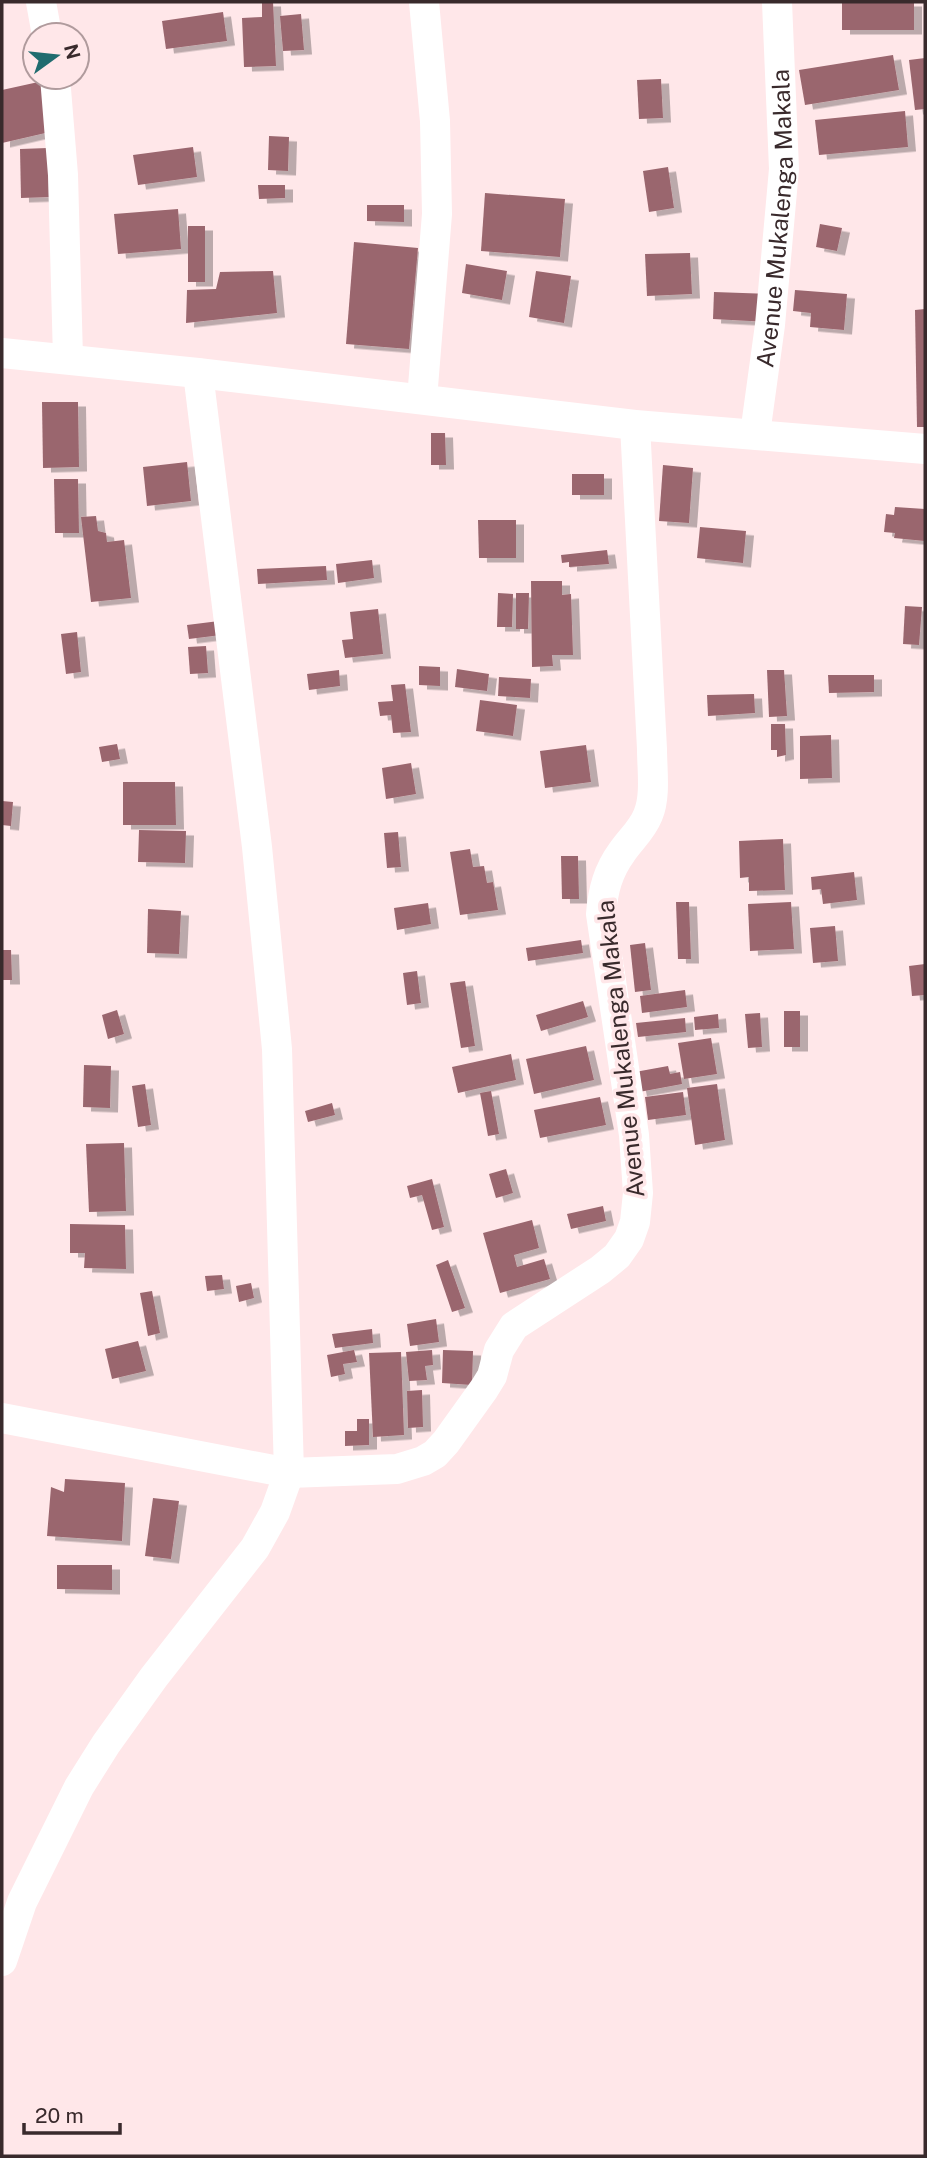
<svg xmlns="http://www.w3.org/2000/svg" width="927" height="2158" font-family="'Public Sans',sans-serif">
<defs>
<filter id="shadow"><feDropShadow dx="8" dy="4.5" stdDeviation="0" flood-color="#0004"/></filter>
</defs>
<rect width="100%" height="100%" fill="#ffe7e9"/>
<!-- building -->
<g fill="#9a666e" filter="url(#shadow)">
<polygon points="262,2 273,2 276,66 244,67 242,18 262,17"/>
<rect x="842" y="2" width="72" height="28"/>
<polygon points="223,12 227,41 166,49 162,21"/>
<polygon points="301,14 304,50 283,51 280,16"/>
<polygon points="893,55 899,90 805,105 799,70"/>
<polygon points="925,58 925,109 915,110 909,60"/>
<polygon points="661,79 663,118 639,119 637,80"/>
<polygon points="43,81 54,131 2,143 2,90"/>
<polygon points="905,111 908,147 819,155 815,120"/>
<polygon points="269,136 289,137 288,171 268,170"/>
<polygon points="193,147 197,177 138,185 133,155"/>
<polygon points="48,148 49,197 21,198 20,149"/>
<polygon points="668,167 674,208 649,212 643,171"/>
<polygon points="258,185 285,185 285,198 259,199"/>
<polygon points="485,193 565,199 560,257 481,251"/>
<polygon points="367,205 404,205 404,222 367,221"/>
<polygon points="178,209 181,249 118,254 114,214"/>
<polygon points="820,224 842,228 837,251 816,247"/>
<rect x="188" y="226" width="17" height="56"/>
<polygon points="354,242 418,248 409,349 346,344"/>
<polygon points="690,253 692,294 647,296 645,254"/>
<polygon points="466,264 507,271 502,300 462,293"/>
<polygon points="273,271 277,313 186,323 187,290 216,289 220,272"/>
<polygon points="536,271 571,276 564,323 529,317"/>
<polygon points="795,290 847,294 844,330 810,327 811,313 793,311"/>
<polygon points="714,292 771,294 769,322 713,319"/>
<polygon points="925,309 925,427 917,427 915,310"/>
<polygon points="42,402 78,402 79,467 43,468"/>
<polygon points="431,433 445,433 446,465 431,465"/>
<polygon points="187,462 191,501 147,506 143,467"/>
<polygon points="663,465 693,468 689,523 659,521"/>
<rect x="572" y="474" width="32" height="21"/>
<polygon points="54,479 78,479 79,533 55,533"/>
<polygon points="895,507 925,509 925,541 894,538 895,533 884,532 886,514 894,515"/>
<polygon points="96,516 98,531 106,533 107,542 124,540 131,598 91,602 81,517"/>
<polygon points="478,520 516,520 516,558 479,558"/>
<polygon points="700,527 746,531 743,563 697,558"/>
<polygon points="607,550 609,564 569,567 569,562 562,563 561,555"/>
<polygon points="372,560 374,578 338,583 336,564"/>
<polygon points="326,566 327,580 258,584 257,569"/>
<polygon points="531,581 562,581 562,595 571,594 573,655 552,655 553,666 532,667"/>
<polygon points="498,593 513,594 512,627 497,627"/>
<polygon points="516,593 529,593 528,629 516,629"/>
<polygon points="905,606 922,607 919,645 903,644"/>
<polygon points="378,609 383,654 345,658 342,640 353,639 350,612"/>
<polygon points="219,621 221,635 189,639 187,625"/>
<polygon points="77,632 81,672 66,674 61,634"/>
<polygon points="206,646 208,673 190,674 188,647"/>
<polygon points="419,666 440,667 440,686 419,685"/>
<polygon points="457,669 489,674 487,691 455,687"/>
<polygon points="339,670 340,686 309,690 307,674"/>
<polygon points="767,670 784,670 787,716 769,717"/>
<polygon points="828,675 874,675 874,692 829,693"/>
<polygon points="499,677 531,679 530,698 498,696"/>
<polygon points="405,684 411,732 393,733 391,715 380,716 378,702 393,701 391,685"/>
<polygon points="754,694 755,713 708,716 707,695"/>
<polygon points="480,700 517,705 513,736 476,731"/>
<polygon points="771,724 785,724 786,755 777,757 777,750 771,750"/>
<polygon points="831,735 832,778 800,779 800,736"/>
<polygon points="117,744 120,759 102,762 99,747"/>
<polygon points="586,745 591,782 545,788 540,751"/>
<polygon points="411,763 416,794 386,799 382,768"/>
<polygon points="123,782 175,782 176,825 123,825"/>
<polygon points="2,801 13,802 11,826 2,825"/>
<polygon points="139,830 186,831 185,863 138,862"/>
<polygon points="398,832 401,867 387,868 384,833"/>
<polygon points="783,839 785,890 749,891 749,877 740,878 739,841"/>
<polygon points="470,849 473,867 484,866 487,883 493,882 498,910 460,915 450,852"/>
<polygon points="561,856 578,856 579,899 562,899"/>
<polygon points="854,872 857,900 823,904 821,889 812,890 811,877"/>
<polygon points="676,902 689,902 691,959 678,959"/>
<polygon points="791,902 794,949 750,951 748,904"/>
<polygon points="428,903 431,924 397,930 394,908"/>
<polygon points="148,909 181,911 179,954 147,953"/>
<polygon points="835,926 838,961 813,963 810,928"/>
<polygon points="581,940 583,953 528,961 526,948"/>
<polygon points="645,943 651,990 635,992 630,945"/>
<polygon points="2,950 11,950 12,980 2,980"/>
<polygon points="925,964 925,995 912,996 909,966"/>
<polygon points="417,971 421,1003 407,1005 403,973"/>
<polygon points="465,981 475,1046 461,1048 450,983"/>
<polygon points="685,990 687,1007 642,1013 640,996"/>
<polygon points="583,1001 588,1017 541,1031 536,1015"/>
<polygon points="117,1010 124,1034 108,1039 102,1015"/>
<rect x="784" y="1011" width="16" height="36"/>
<polygon points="760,1013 762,1047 748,1048 745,1014"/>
<polygon points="718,1014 719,1028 695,1030 694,1017"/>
<polygon points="685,1018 686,1032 638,1037 636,1023"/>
<polygon points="711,1038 717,1074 684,1079 678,1043"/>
<polygon points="586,1046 594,1080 534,1094 526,1059"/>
<polygon points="511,1054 516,1080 458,1093 452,1067"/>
<polygon points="84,1065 111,1066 110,1108 83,1107"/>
<polygon points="668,1066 670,1074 680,1072 682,1084 639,1092 635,1072"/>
<polygon points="145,1084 151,1125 138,1127 132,1086"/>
<polygon points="717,1084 725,1140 695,1145 687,1088"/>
<polygon points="491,1091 499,1134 488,1136 480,1093"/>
<polygon points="683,1092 686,1115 648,1120 645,1097"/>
<polygon points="600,1097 606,1125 540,1138 534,1110"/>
<polygon points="332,1103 335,1115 308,1122 305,1111"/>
<polygon points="124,1143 126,1211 89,1212 86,1144"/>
<polygon points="506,1169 513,1193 496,1198 489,1174"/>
<polygon points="432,1179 444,1227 432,1230 422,1195 410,1198 407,1186"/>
<polygon points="603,1206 606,1221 571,1229 567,1214"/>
<polygon points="532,1220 539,1248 514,1255 517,1267 544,1259 550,1279 500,1293 483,1233"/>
<polygon points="70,1224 125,1225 126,1269 84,1268 85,1253 70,1253"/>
<polygon points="448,1260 465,1308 452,1312 436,1265"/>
<polygon points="222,1275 224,1289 207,1291 205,1276"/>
<polygon points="251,1283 254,1298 239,1302 236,1286"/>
<polygon points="152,1291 160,1333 148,1336 140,1293"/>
<polygon points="436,1319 439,1342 410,1346 407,1324"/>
<polygon points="372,1329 373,1343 335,1348 332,1334"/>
<polygon points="138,1341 146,1371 112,1379 105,1349"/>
<polygon points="354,1350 357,1362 343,1364 345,1374 331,1377 327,1355"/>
<polygon points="432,1350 433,1365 425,1366 427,1380 409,1381 406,1352"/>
<polygon points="443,1350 473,1351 472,1385 442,1383"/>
<polygon points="401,1352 404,1435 373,1437 369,1353"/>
<polygon points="422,1390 423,1427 408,1428 407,1391"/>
<polygon points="357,1419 369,1419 369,1445 345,1446 345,1431 357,1431"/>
<polygon points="65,1479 125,1483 122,1541 47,1536 51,1487 64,1492"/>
<polygon points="153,1498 179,1501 171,1559 145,1556"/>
<polygon points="57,1565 112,1565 112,1590 57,1589"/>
</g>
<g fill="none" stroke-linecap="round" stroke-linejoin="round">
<!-- street -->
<g stroke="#fff" stroke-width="30">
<polyline points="41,2 47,35"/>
<polyline points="55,77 63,175 68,358"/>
<polyline points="2,353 198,373 635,425 925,449"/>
<polyline points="422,399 437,214 435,121 424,2"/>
<path id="s1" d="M 755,434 L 770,325 L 784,169 L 777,2"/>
<path d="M 2,1418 L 289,1473 L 397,1469 L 423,1461 L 435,1454 L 446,1442 L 484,1389 L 492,1376 L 499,1350 L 514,1326 L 600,1270 L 617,1256 L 629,1239 L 635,1222 L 638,1193 L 634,1135 L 601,914 C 603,890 608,871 622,852 C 631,839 642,830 648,815 C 656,796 652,770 652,749 L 635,425"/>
<polyline points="2,1961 22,1902 79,1787 106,1744 154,1677 255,1548 275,1512 289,1473 277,1049 257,847 198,373"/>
</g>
</g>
<g text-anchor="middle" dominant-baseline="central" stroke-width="7" stroke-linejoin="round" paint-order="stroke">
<!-- street labels -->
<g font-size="24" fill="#392a2c" stroke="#ffe7e9">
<text stroke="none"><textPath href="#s1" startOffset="217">Avenue Mukalenga Makala</textPath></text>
<text transform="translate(620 1049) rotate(-96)">Avenue Mukalenga Makala</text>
</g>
</g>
<!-- border -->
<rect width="927" height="2158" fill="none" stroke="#392a2c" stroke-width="7"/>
<!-- north arrow -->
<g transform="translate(56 56) rotate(75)"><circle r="33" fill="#ffe7e9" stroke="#b09b9d" stroke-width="2"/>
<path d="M0-5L12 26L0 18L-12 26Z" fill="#206c6f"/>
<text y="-10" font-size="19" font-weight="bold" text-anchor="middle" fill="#392a2c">N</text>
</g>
<!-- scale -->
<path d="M24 2123v10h96v-10" fill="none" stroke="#392a2c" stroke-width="3.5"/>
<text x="35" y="2123" font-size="21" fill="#392a2c" stroke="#ffe7e9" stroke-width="5" paint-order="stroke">20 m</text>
</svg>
